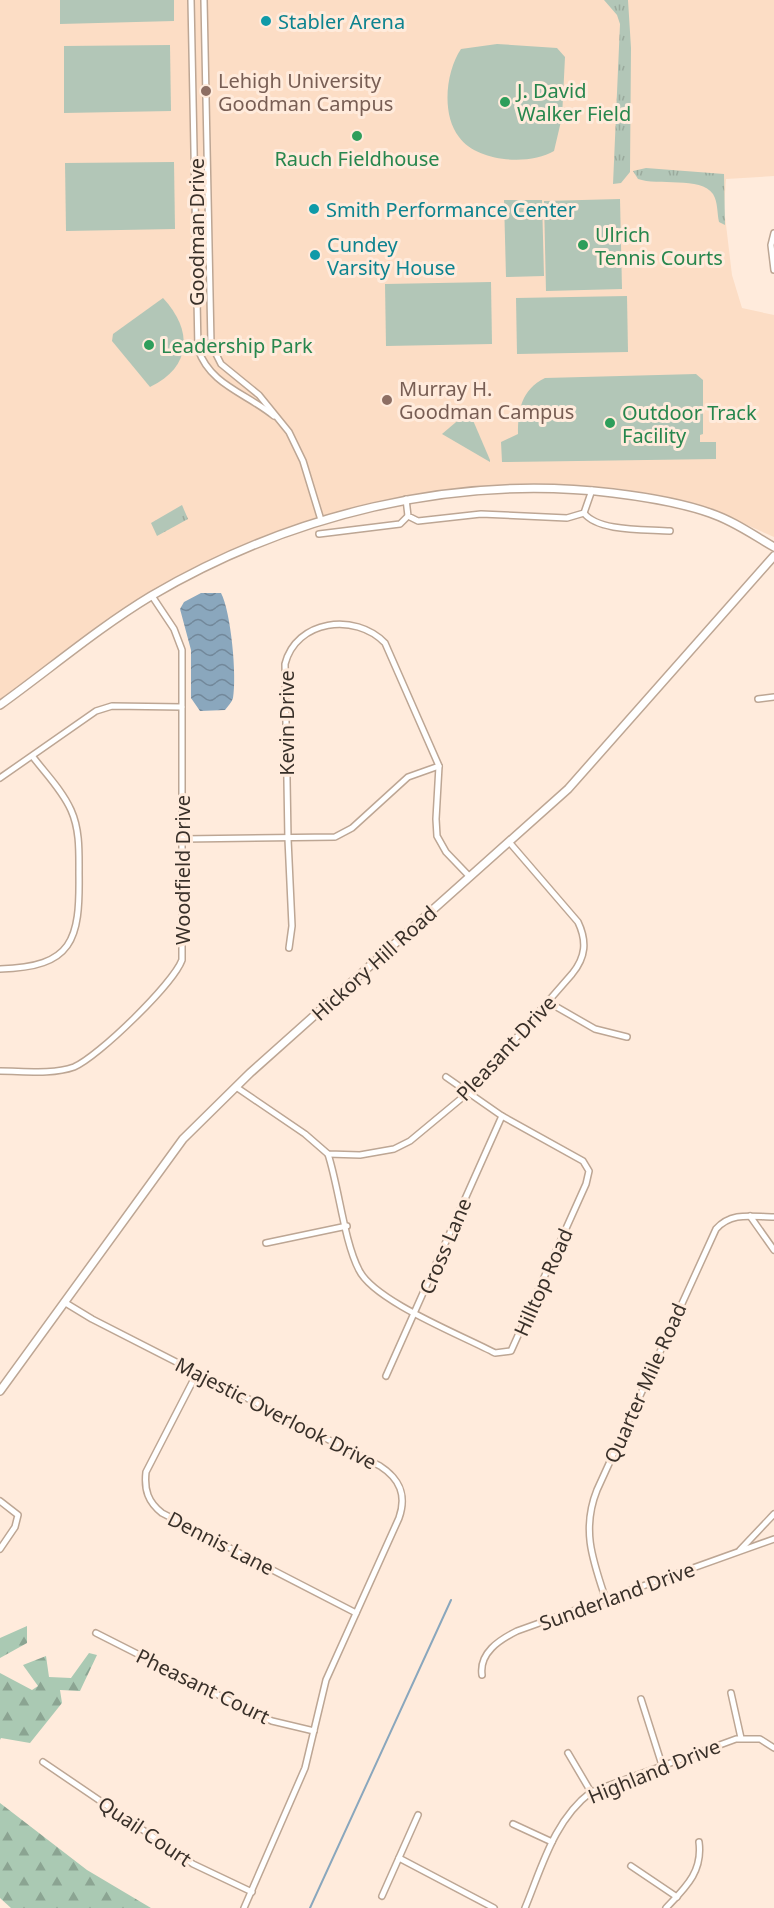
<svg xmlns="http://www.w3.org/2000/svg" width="774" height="1908" font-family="'Noto Sans',sans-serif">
<defs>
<pattern id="forest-firs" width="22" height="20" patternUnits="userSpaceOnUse" patternTransform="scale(1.5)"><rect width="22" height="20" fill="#aac9b3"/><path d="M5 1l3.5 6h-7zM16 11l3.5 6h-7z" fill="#8ba492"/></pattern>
<pattern id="park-tufts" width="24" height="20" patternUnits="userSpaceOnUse" patternTransform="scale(1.5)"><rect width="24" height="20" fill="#b2c6b7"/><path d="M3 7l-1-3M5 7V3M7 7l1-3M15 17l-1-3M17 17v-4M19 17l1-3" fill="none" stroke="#9aaa9d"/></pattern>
<pattern id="water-waves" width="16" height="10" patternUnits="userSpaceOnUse" patternTransform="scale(1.5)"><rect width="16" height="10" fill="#8aa7bd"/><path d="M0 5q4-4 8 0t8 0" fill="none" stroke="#72889a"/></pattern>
</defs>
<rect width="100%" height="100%" fill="#ffebdc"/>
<!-- built -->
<polygon fill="#fcddc5" points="0,0 774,0 774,176 726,179 724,208 732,275 742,308 774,315 774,537 713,510 682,501 616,488 512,485 394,498 278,531 192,570 134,602 0,701"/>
<!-- forest -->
<g fill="url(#forest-firs)">
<polygon points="27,1626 27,1643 0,1658 0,1638"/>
<polygon points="89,1653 97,1655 80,1691 60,1690 62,1703 30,1743 1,1738 0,1740 0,1673 32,1690 38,1686 23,1665 46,1656 49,1677 71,1678"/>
<polygon points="0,1803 87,1870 151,1908 11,1908 0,1898"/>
</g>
<!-- park -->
<g fill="url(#park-tufts)">
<polygon points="604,0 628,0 631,48 630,172 621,183 613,184 620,24 617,15"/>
<path d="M 646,168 L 724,174 L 725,225 L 719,222 C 717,213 718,202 713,194 C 701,176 657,186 638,179 L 633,171 Z"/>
<polygon points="182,505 188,519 157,536 151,523"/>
</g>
<!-- pitch -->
<g fill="#b2c6b7">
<polygon points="60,0 174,0 174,21 60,24"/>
<path d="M 497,44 L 557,48 L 565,57 L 562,117 L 554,151 C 529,166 477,162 459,137 C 441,114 446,71 461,49 Z"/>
<polygon points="170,45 171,111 64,113 64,46"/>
<polygon points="174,162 175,229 66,231 65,163"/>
<polygon points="620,199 622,289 546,291 544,201"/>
<polygon points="504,200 542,200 544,276 506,277"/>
<polygon points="491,282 492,344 386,346 385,284"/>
<polygon points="627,296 628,352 517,354 516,298"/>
<path d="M 163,298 C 193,330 192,367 150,387 L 112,341 L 113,334 Z"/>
<path d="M 696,374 L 703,380 L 703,434 L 700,435 L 700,442 L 716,442 L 716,459 L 502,462 L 501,442 L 518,434 C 518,410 521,390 545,378 Z"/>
<polygon points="469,411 490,460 490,462 442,434"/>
</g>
<!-- water -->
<path fill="url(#water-waves)" d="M 201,593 L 221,593 C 231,612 237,676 233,698 C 232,702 228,706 225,710 L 200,711 L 191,698 L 191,650 L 180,609 L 184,602 Z"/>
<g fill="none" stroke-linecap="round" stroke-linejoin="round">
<!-- stream -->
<polyline stroke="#8aa7bd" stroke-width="2" points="310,1908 451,1600"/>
<defs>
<g id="street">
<path d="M 191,0 L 198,349 C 210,385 246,393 274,416"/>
<polyline points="204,0 211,344 221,364 259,395 289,432 303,461 321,520"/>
<polyline points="774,233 771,245 774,270"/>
<polyline points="406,499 408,516 418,521 481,514 567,518 584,513 592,490"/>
<path d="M 584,513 C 598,532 647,529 670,531"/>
<polyline points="319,534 400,524 408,516"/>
<polyline points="758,699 774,697"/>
<polyline points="0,778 96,711 112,706 182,707"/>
<polyline points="183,839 335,837 352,828 408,777 439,766"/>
<path d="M 289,948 L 292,926 L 288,839 L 285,664 C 296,620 355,612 385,643 L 439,766 L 436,819 L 437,836 L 446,852 L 470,877"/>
<path d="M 0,969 C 73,967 80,940 79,874 C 79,852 80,830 71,810 C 62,790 46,774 33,757"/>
<polyline points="548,1002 595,1029 627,1037"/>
<path d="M 0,1071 C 23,1071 52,1075 74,1067 C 98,1057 173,984 182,960 L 182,650 L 174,629 L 152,596"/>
<path d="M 236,1087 L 305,1134 L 328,1154 L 360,1155 L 394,1149 L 410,1141 L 469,1092 L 572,974 C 586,957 587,941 578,922 L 510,843"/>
<path d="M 328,1154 C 339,1188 344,1241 359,1270 C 374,1301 461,1335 495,1353 L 511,1351 L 586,1184 L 589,1171 L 583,1161 L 502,1116 L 446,1077"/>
<polyline points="750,1216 774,1250"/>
<polyline points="266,1243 347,1226"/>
<path d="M 64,1302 L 92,1319 L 380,1466 C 400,1479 407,1495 399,1518 L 326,1680 L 305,1768 L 244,1908"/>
<path d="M 197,1373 L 146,1472 C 144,1490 148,1502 162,1513 L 356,1613"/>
<polyline points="386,1376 502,1116"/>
<polyline points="0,1501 18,1515 15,1527 0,1549"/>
<polyline points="740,1550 774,1514"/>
<path d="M 606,1600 C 593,1561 581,1530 597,1490 L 716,1229 C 732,1211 753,1217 774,1217"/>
<polyline points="96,1633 254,1713 272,1721 314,1731"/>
<path d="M 482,1675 C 479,1653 499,1640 517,1631 L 774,1539"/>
<polyline points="731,1693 741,1738"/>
<polyline points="641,1699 662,1765"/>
<polyline points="568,1753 591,1792"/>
<polyline points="43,1762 193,1864 252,1892"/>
<polyline points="513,1824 552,1842"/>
<polyline points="399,1858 494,1908"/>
<polyline points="631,1866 677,1897"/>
<polyline points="382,1896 418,1815"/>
<path d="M 525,1908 C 542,1867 554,1820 591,1792 L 736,1739 L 760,1739 L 774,1748"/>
<path d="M 666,1908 C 685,1888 703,1872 699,1842"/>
</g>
<g id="secondary">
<path d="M 0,705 C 50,669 98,628 151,596 C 289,515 452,474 613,493 C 646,497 679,502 710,513 C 734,521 753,535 774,547"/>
<polyline points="0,1391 183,1139 250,1073 568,789 774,556"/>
</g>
</defs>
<!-- street casing -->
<use href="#street" stroke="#bda694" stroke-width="8"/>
<!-- secondary casing -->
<use href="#secondary" stroke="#bda694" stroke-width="10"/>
<!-- street -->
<use href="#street" stroke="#fff" stroke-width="5"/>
<!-- secondary -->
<use href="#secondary" stroke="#fff" stroke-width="7"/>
</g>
<!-- markers -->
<g fill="#0f9aa8" stroke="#ffebdc" stroke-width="2">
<circle cx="266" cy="21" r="6"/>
<circle cx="314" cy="209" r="6"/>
<circle cx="315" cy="255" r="6"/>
</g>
<g fill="#8d6e63" stroke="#ffebdc" stroke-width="2">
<circle cx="206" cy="91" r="6"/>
<circle cx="387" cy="400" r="6"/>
</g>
<g fill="#2e9e5b" stroke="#ffebdc" stroke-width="2">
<circle cx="505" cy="102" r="6"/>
<circle cx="357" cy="136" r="6"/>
<circle cx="583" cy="245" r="6"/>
<circle cx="149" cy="345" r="6"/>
<circle cx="610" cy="423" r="6"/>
</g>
<g text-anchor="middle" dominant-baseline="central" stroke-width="6" stroke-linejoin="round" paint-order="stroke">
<!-- culture labels -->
<g font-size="20" fill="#0d838f" stroke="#ffebdc" text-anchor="start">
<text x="278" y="21">Stabler Arena</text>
<text x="326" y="209">Smith Performance Center</text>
<text x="327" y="244">Cundey<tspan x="327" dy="23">Varsity House</tspan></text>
</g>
<!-- education labels -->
<g font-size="20" fill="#785e54" stroke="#ffebdc" text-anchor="start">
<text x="218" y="80">Lehigh University<tspan x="218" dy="23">Goodman Campus</tspan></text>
<text x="399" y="388">Murray H.<tspan x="399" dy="23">Goodman Campus</tspan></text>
</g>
<!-- leisure labels -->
<g font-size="20" fill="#27864d" stroke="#ffebdc" text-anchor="start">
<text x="517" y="90">J. David<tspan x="517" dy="23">Walker Field</tspan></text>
<text x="357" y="158" text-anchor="middle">Rauch Fieldhouse</text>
<text x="595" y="234">Ulrich<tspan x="595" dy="23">Tennis Courts</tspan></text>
<text x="161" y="345">Leadership Park</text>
<text x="622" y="412">Outdoor Track<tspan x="622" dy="23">Facility</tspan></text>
</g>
<!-- street labels -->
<g font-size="20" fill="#393029" stroke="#ffebdc">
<text transform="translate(196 232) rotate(-90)">Goodman Drive</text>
<text transform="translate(286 723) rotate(-90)">Kevin Drive</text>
<text transform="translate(182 870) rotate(-90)">Woodfield Drive</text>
<text transform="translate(374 963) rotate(-42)">Hickory Hill Road</text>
<text transform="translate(506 1048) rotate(-47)">Pleasant Drive</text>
<text transform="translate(445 1246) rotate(-67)">Cross Lane</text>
<text transform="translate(543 1282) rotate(-66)">Hilltop Road</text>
<text transform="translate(645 1383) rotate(-66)">Quarter Mile Road</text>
<text transform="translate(276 1413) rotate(27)">Majestic Overlook Drive</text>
<text transform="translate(221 1543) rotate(27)">Dennis Lane</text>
<text transform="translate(617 1596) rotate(-20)">Sunderland Drive</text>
<text transform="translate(203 1686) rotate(26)">Pheasant Court</text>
<text transform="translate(654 1771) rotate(-22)">Highland Drive</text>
<text transform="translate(145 1831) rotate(34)">Quail Court</text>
</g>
</g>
</svg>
